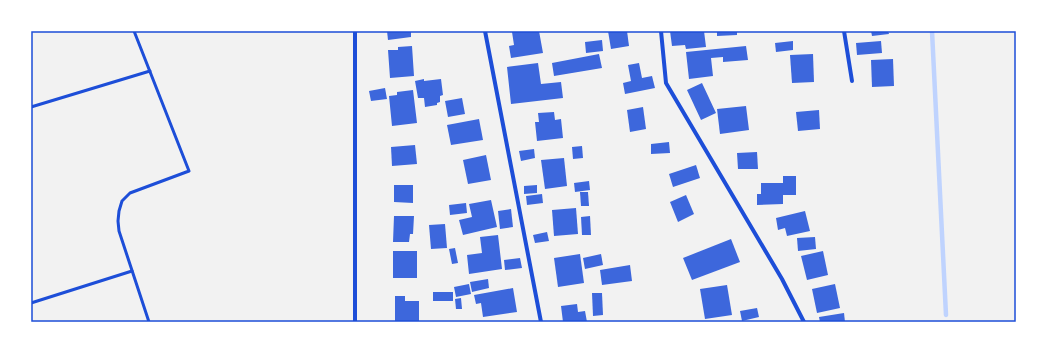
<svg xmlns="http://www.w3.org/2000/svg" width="1047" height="353" font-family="'Golos Text',sans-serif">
<rect width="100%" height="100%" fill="#f2f2f2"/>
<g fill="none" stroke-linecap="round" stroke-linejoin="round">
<!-- stream -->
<polyline stroke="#bfd3fe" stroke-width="4.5" points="932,31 946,315"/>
</g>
<!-- building -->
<g fill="#3d67dc">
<polygon points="387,31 411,31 411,37 388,40"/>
<polygon points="519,31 539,31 543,53 511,58 509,46 514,45 512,32"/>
<polygon points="608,31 627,31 629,46 611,49"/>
<polygon points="670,31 704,31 706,47 686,49 685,45 672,46"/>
<polygon points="717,31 737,31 737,35 717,36"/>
<polygon points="871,31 888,31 889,34 872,36"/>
<polygon points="602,40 603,51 586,53 585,42"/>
<polygon points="793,41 793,50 776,52 775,43"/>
<polygon points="881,41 882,53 857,55 856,43"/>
<polygon points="412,46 414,76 390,78 388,50 398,50 398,47"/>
<polygon points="746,46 748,60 723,62 723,57 711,58 713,76 689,79 686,52"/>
<polygon points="599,54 602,68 554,76 552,63"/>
<polygon points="813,54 814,82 792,83 790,55"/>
<polygon points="893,59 894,86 872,87 871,60"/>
<polygon points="538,63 541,84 561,82 563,98 511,104 507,67"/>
<polygon points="639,63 642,78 652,76 655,88 625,94 623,83 631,81 628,65"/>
<polygon points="424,79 424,81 441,79 443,95 440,96 440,102 437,103 437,105 425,107 424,98 418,98 415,81"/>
<polygon points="702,83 716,113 701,120 687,90"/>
<polygon points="385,88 387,99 371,101 369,91"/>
<polygon points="413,90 417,123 392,126 389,96 397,95 397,92"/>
<polygon points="462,98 465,114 448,117 445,101"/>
<polygon points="746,106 749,130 720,134 717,109"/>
<polygon points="643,107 646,129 630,132 627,110"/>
<polygon points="819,110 820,129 798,131 796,112"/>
<polygon points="554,112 555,120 561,119 563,138 537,141 535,122 539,122 538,113"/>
<polygon points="479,119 483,140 451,145 447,125"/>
<polygon points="669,142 670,153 651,154 651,144"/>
<polygon points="415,145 417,164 392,166 391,147"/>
<polygon points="582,146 583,158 573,159 572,147"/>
<polygon points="534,149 535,158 521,161 519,151"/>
<polygon points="757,152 758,169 738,169 737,153"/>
<polygon points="486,155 491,180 468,184 463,160"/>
<polygon points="564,158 567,186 545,189 541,160"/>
<polygon points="696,165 700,178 673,187 669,174"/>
<polygon points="783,176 796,176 796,195 783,195 783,204 757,205 757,194 761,194 761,183 783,183"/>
<polygon points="589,181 590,190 575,192 574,183"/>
<polygon points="394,185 413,185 413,203 394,202"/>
<polygon points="537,185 537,193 524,194 524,186"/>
<polygon points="580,192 588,192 589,206 581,206"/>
<polygon points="542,194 543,203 527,205 526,196"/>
<polygon points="686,195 694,214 678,222 670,202"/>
<polygon points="491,200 497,227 463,235 459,220 472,217 469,204"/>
<polygon points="466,203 467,213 450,215 449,205"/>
<polygon points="576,208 578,234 554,236 552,210"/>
<polygon points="511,209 513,227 500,229 498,211"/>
<polygon points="805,211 810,231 787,236 785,228 778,230 776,218"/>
<polygon points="394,216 414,216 413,234 410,234 409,242 393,242"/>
<polygon points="590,216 591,235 582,235 581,217"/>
<polygon points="445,224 447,248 431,249 429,225"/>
<polygon points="547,232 549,241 535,243 533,235"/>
<polygon points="498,235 502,269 469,274 467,255 482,253 480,237"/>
<polygon points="815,237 816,249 798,251 797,238"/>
<polygon points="731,239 740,262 692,280 683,258"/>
<polygon points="455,248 458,263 452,264 449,249"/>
<rect x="393" y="251" width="24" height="27"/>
<polygon points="823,251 828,275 807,280 801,256"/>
<polygon points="580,254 584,283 558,287 554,258"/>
<polygon points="601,254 603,265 585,269 583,258"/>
<polygon points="520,258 522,268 505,270 504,260"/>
<polygon points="630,265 632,281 602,285 600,270"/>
<polygon points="488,279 489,288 472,292 470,282"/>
<polygon points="469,284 471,294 456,297 454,287"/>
<polygon points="835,284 840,308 817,313 812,289"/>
<polygon points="727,285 732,315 705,319 700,289"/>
<polygon points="513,288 517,312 483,317 481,303 476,304 474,295"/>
<rect x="433" y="292" width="20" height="9"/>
<polygon points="592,293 602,293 603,315 593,316"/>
<polygon points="395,296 405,296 405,301 419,301 419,322 395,322"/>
<polygon points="461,298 462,309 456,309 455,299"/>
<polygon points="577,304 578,312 585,311 587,322 563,322 561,306"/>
<polygon points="757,308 759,317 742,321 740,311"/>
<polygon points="844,313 845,322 820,322 819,317"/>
</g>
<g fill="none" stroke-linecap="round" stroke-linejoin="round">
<!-- service -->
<g stroke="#1d4ed8" stroke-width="3">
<polyline points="134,31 189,171 130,193 122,201 119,211 118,221 119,231 149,322"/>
<polyline points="31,107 150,71"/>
<polyline points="31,303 132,271"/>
</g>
<!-- minor -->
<g stroke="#1d4ed8" stroke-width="4">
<polyline points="485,31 541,322"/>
<polyline points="661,31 666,83 782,279 804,322"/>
<polyline points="844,31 852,81"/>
<polyline points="355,322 355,31"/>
</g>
</g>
<!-- border -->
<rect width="1047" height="353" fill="none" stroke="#ffffff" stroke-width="64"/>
<rect x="32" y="32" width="983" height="289" fill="none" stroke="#1d4ed8" stroke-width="1.5"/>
</svg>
